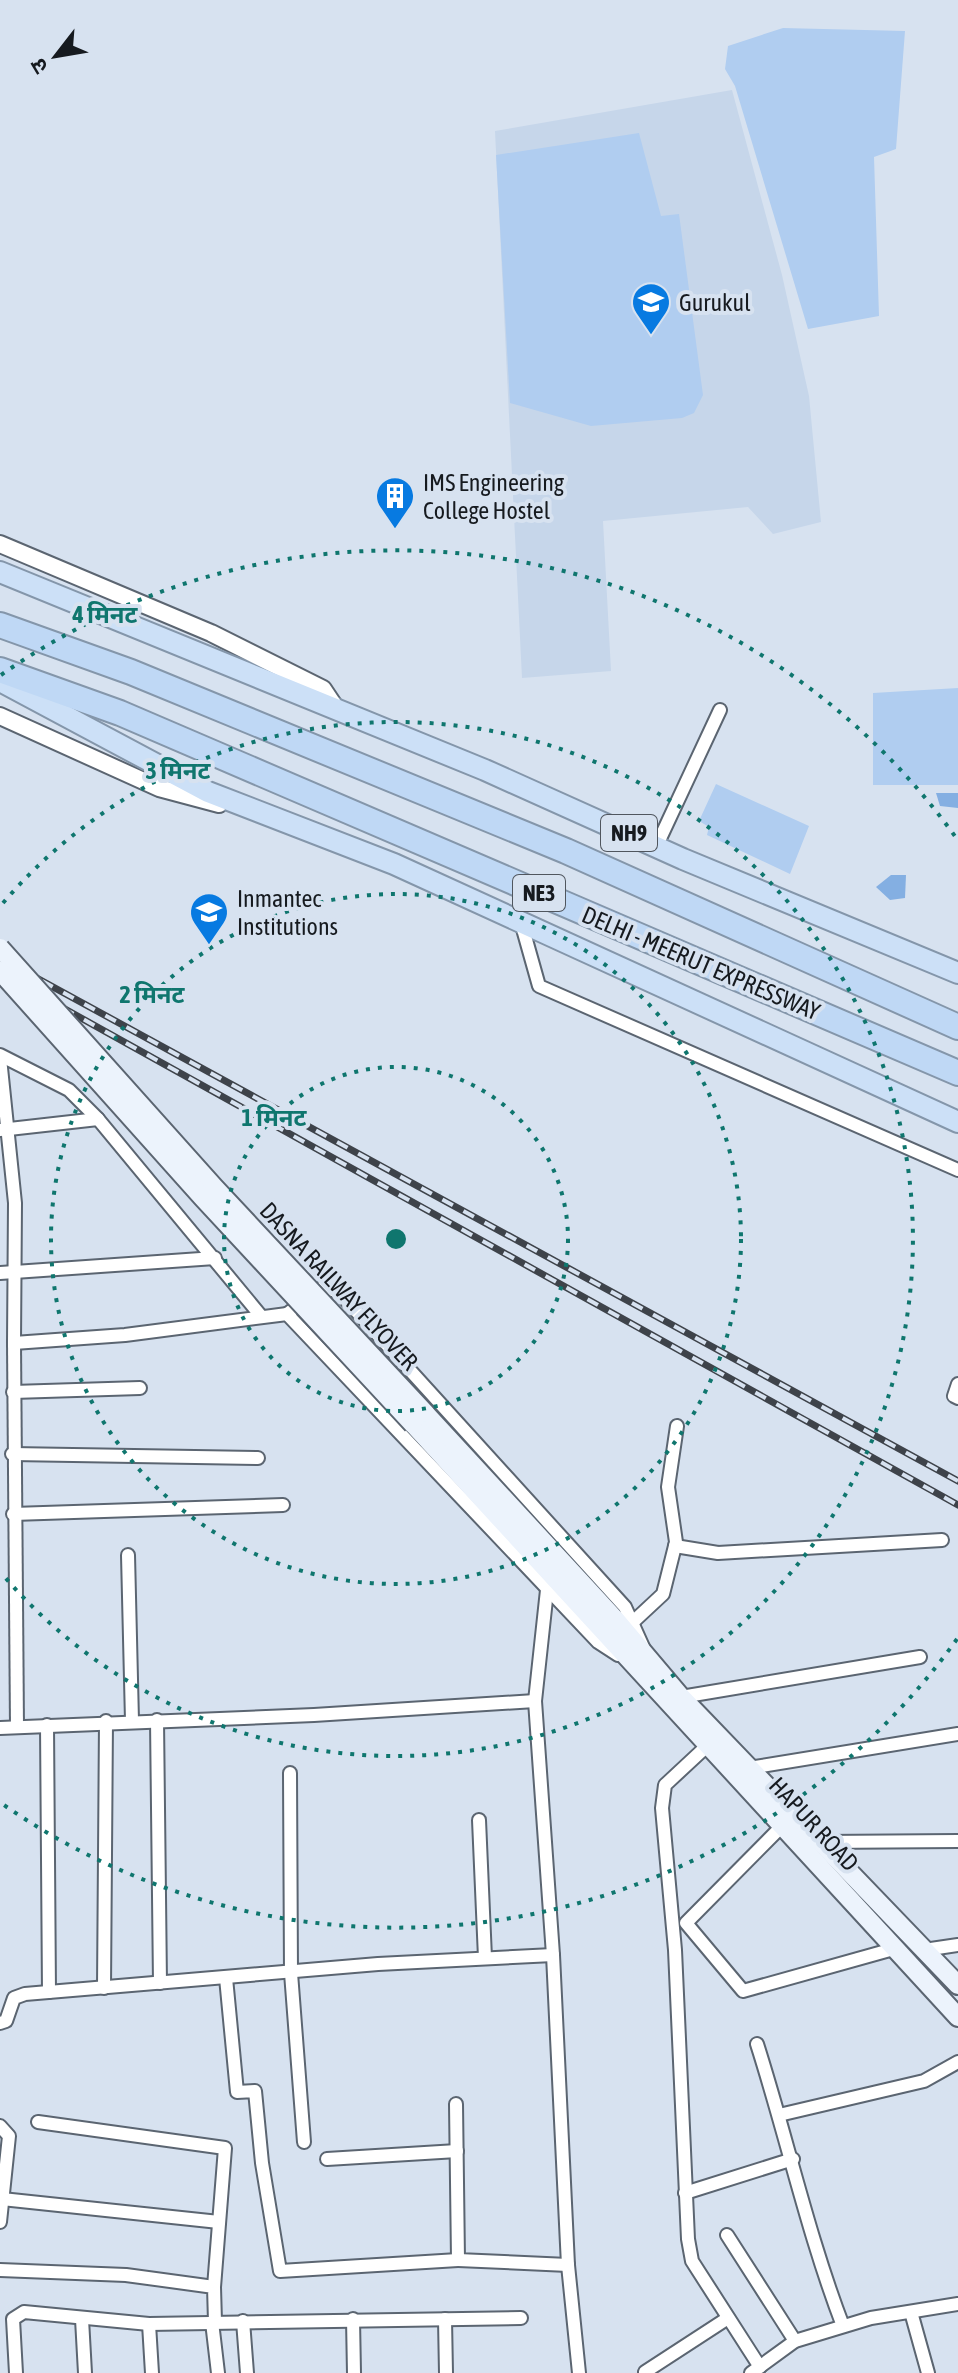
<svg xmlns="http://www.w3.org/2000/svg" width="958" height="2373" font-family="'Asap Condensed','Noto Sans Devanagari',sans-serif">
<rect width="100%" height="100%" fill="#d7e2f0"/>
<!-- built -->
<polygon fill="#c6d6ea" points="732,90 782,275 809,396 821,522 773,534 748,507 603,521 611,671 522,678 495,131"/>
<!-- green -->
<g fill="#b0cdf0">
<polygon points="783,28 905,31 896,149 874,157 879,316 808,329 735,86 725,69 728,46"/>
<polygon points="639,133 661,216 679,214 703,395 694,413 682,418 591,426 510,403 496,155"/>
<polygon points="958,688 958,785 873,785 873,693"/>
<polygon points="716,784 809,826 790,874 707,835 709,827 699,821"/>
</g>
<!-- forest -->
<g fill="#84afe2">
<polygon points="936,793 958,793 958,808 940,806"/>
<polygon points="891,875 906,875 905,898 890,900 876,887"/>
</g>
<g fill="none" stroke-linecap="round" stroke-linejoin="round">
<defs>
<g id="minor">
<polyline points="657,845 720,710"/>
<polyline points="521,922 539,986 958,1170"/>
<polyline points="0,1055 69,1090 98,1119 261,1316"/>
<polyline points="0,1058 15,1203 14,1343 125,1335 287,1314 598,1642 618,1655"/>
<polyline points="0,1130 98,1119"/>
<polyline points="0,1273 215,1258"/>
<polyline points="287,1314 321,1288 338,1291 625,1607 643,1647"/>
<polyline points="14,1343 17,1727"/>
<polyline points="958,1384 954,1396 958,1398"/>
<polyline points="13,1392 140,1388"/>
<polyline points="12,1454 258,1458"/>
<polyline points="13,1514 283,1505"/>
<polyline points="675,1546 718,1553 942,1540"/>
<polyline points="128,1555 132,1721"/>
<polyline points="547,1590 535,1701 553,1955 568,2265 579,2373"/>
<polyline points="634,1621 663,1594 676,1542 668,1487 677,1426"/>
<polyline points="681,1697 920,1657"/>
<polyline points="157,1720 160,1983"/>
<polyline points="47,1725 49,1992"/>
<polyline points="0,1728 314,1715 535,1701"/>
<polyline points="708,1745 665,1785 662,1808 675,1950 688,2239 692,2261 760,2367"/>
<polyline points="749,1768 958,1734"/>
<polyline points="290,1773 291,1973 304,2142"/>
<polyline points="479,1820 485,1958"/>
<polyline points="783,1825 686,1923 743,1991 897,1948"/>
<polyline points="821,1842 958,1841"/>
<polyline points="924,1950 958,1945"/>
<polyline points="226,1978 237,2092 255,2091 262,2163 280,2271 458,2260"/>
<polyline points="104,1988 106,1721"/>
<polyline points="0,2023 6,2021 14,1998 25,1994 378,1964 553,1955"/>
<path d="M 757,2044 C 787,2138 808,2235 843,2326"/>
<polyline points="456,2104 458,2260 568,2265"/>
<polyline points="779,2115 924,2081 958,2062"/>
<polyline points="38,2122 225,2148 214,2287"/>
<polyline points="0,2126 9,2136 0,2222"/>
<polyline points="327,2159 457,2151"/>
<polyline points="685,2193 793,2159"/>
<polyline points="2,2199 219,2222"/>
<polyline points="727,2235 795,2341"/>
<polyline points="0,2270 126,2275 214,2287 215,2322"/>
<polyline points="911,2312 928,2373"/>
<polyline points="82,2319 85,2373"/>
<polyline points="353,2319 354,2373"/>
<polyline points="445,2319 446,2373"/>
<polyline points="243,2321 247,2373"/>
<polyline points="212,2322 218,2373"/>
<polyline points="149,2324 152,2373"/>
<polyline points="645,2372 728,2318"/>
<polyline points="16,2373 13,2319 24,2312 149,2324 521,2318"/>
<polyline points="751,2373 795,2341 871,2318 958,2304"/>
</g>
<g id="tertiary">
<polyline points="0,544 211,633 323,689 337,710"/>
<polyline points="0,716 159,788 219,804"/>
</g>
<g id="secondary">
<polyline points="425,1413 615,1619 681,1697 958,1985"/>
<polyline points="413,1424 958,2017"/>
</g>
<g id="trunk">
<polyline points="0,572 485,770 683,859 958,973"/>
<polyline points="0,681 208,792 394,864 958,1122"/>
</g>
<g id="motorway">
<polyline points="0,625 131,672 566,851 958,1027"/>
<polyline points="0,670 120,713 958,1073"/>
</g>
</defs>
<!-- minor casing -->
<use href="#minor" stroke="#5b6571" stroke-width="16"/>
<!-- tertiary casing -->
<use href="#tertiary" stroke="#5b6571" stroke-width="20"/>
<!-- secondary casing -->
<use href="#secondary" stroke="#5b6571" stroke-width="22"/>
<!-- trunk casing -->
<use href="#trunk" stroke="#8496aa" stroke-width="24"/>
<!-- motorway casing -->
<use href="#motorway" stroke="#8496aa" stroke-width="28"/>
<!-- minor -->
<use href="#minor" stroke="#fff" stroke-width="12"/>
<!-- tertiary -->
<use href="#tertiary" stroke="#fff" stroke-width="16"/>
<!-- secondary -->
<use href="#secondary" stroke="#ecf3fc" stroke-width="18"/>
<!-- trunk -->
<use href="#trunk" stroke="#cce0f7" stroke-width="20"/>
<!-- motorway -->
<use href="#motorway" stroke="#bfd8f5" stroke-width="24"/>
<defs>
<g id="rail">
<polyline points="0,958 958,1481"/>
<polyline points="0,973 958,1505"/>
</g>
</defs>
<!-- rail casing -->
<use href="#rail" stroke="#3e434a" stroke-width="7"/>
<!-- rail -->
<use href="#rail" stroke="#d7e2f0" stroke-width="4" stroke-dasharray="12" stroke-linecap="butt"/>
<defs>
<g id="secondary-bridge">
<polyline points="0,948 214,1187 425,1413"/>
<polyline points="0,971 203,1198 413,1424"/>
</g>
</defs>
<!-- secondary-bridge casing -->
<use href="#secondary-bridge" stroke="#5b6571" stroke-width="22" stroke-linecap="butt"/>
<!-- secondary-bridge -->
<use href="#secondary-bridge" stroke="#ecf3fc" stroke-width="18"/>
</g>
<!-- distance rings -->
<g fill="none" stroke="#0f766e" stroke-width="4" stroke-dasharray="4 8">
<circle cx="396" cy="1239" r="172"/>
<circle cx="396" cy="1239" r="345"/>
<path d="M3 903A517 517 0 1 1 3 1575"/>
<path d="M957 1639A689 689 0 0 1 1 1803M1 675A689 689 0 0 1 957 839"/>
</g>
<!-- icons -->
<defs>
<symbol id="school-pin" viewBox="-11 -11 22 30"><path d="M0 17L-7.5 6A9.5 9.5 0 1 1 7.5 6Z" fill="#077ae1" stroke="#d7e2f0"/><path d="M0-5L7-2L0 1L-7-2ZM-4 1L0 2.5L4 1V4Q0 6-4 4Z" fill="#fff"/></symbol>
<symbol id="building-pin" viewBox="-11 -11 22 30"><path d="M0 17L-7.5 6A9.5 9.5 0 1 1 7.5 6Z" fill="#077ae1" stroke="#d7e2f0"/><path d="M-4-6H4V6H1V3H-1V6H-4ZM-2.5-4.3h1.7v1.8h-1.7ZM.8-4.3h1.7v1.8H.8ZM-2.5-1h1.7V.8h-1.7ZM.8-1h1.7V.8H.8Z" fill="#fff"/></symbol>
<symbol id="university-pin" viewBox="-11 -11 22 30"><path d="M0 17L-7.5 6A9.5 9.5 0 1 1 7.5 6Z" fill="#077ae1" stroke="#d7e2f0"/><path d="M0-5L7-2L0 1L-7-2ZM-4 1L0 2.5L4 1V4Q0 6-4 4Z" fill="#fff"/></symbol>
</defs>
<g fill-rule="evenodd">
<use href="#school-pin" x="629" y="280" width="44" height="60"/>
<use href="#building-pin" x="373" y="474" width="44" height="60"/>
<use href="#university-pin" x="187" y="890" width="44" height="60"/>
</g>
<g text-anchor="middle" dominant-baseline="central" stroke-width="8" stroke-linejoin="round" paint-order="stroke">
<!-- shield labels -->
<g fill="#d7e2f0" stroke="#50565e" stroke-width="2">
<rect x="601" y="815" width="56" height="36" rx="6"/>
<rect x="513" y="875" width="52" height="36" rx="6"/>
</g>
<g font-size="22" font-weight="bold" fill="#161a1f">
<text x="629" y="833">NH9</text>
<text x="539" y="893">NE3</text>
</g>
<!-- poi labels -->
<g font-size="24" fill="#161a1f" stroke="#d7e2f0" text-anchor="start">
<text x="679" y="302">Gurukul</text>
<text x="423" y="482">IMS Engineering<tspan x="423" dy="28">College Hostel</tspan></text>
<text x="237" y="898">Inmantec<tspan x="237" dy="28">Institutions</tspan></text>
</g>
<!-- street labels -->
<g font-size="24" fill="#161a1f" stroke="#d7e2f0">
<text transform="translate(701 963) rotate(23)">DELHI - MEERUT EXPRESSWAY</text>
<text transform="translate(339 1286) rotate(47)">DASNA RAILWAY FLYOVER</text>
<text transform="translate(814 1824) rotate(47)">HAPUR ROAD</text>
</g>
</g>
<circle cx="396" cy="1239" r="12" fill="#0f766e" stroke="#d7e2f0" stroke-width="4"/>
<g font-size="24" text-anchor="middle" font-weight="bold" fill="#0f766e" stroke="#d7e2f0" stroke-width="8" stroke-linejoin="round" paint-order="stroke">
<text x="105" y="623">4 मिनट</text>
<text x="178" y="779">3 मिनट</text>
<text x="152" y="1003">2 मिनट</text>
<text x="274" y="1126">1 मिनट</text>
</g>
<!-- north arrow -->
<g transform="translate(56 56) rotate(239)" stroke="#d7e2f0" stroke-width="6" paint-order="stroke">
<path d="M0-6L14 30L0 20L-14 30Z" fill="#161a1f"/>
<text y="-12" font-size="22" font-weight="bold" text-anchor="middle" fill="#161a1f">उ</text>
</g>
</svg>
